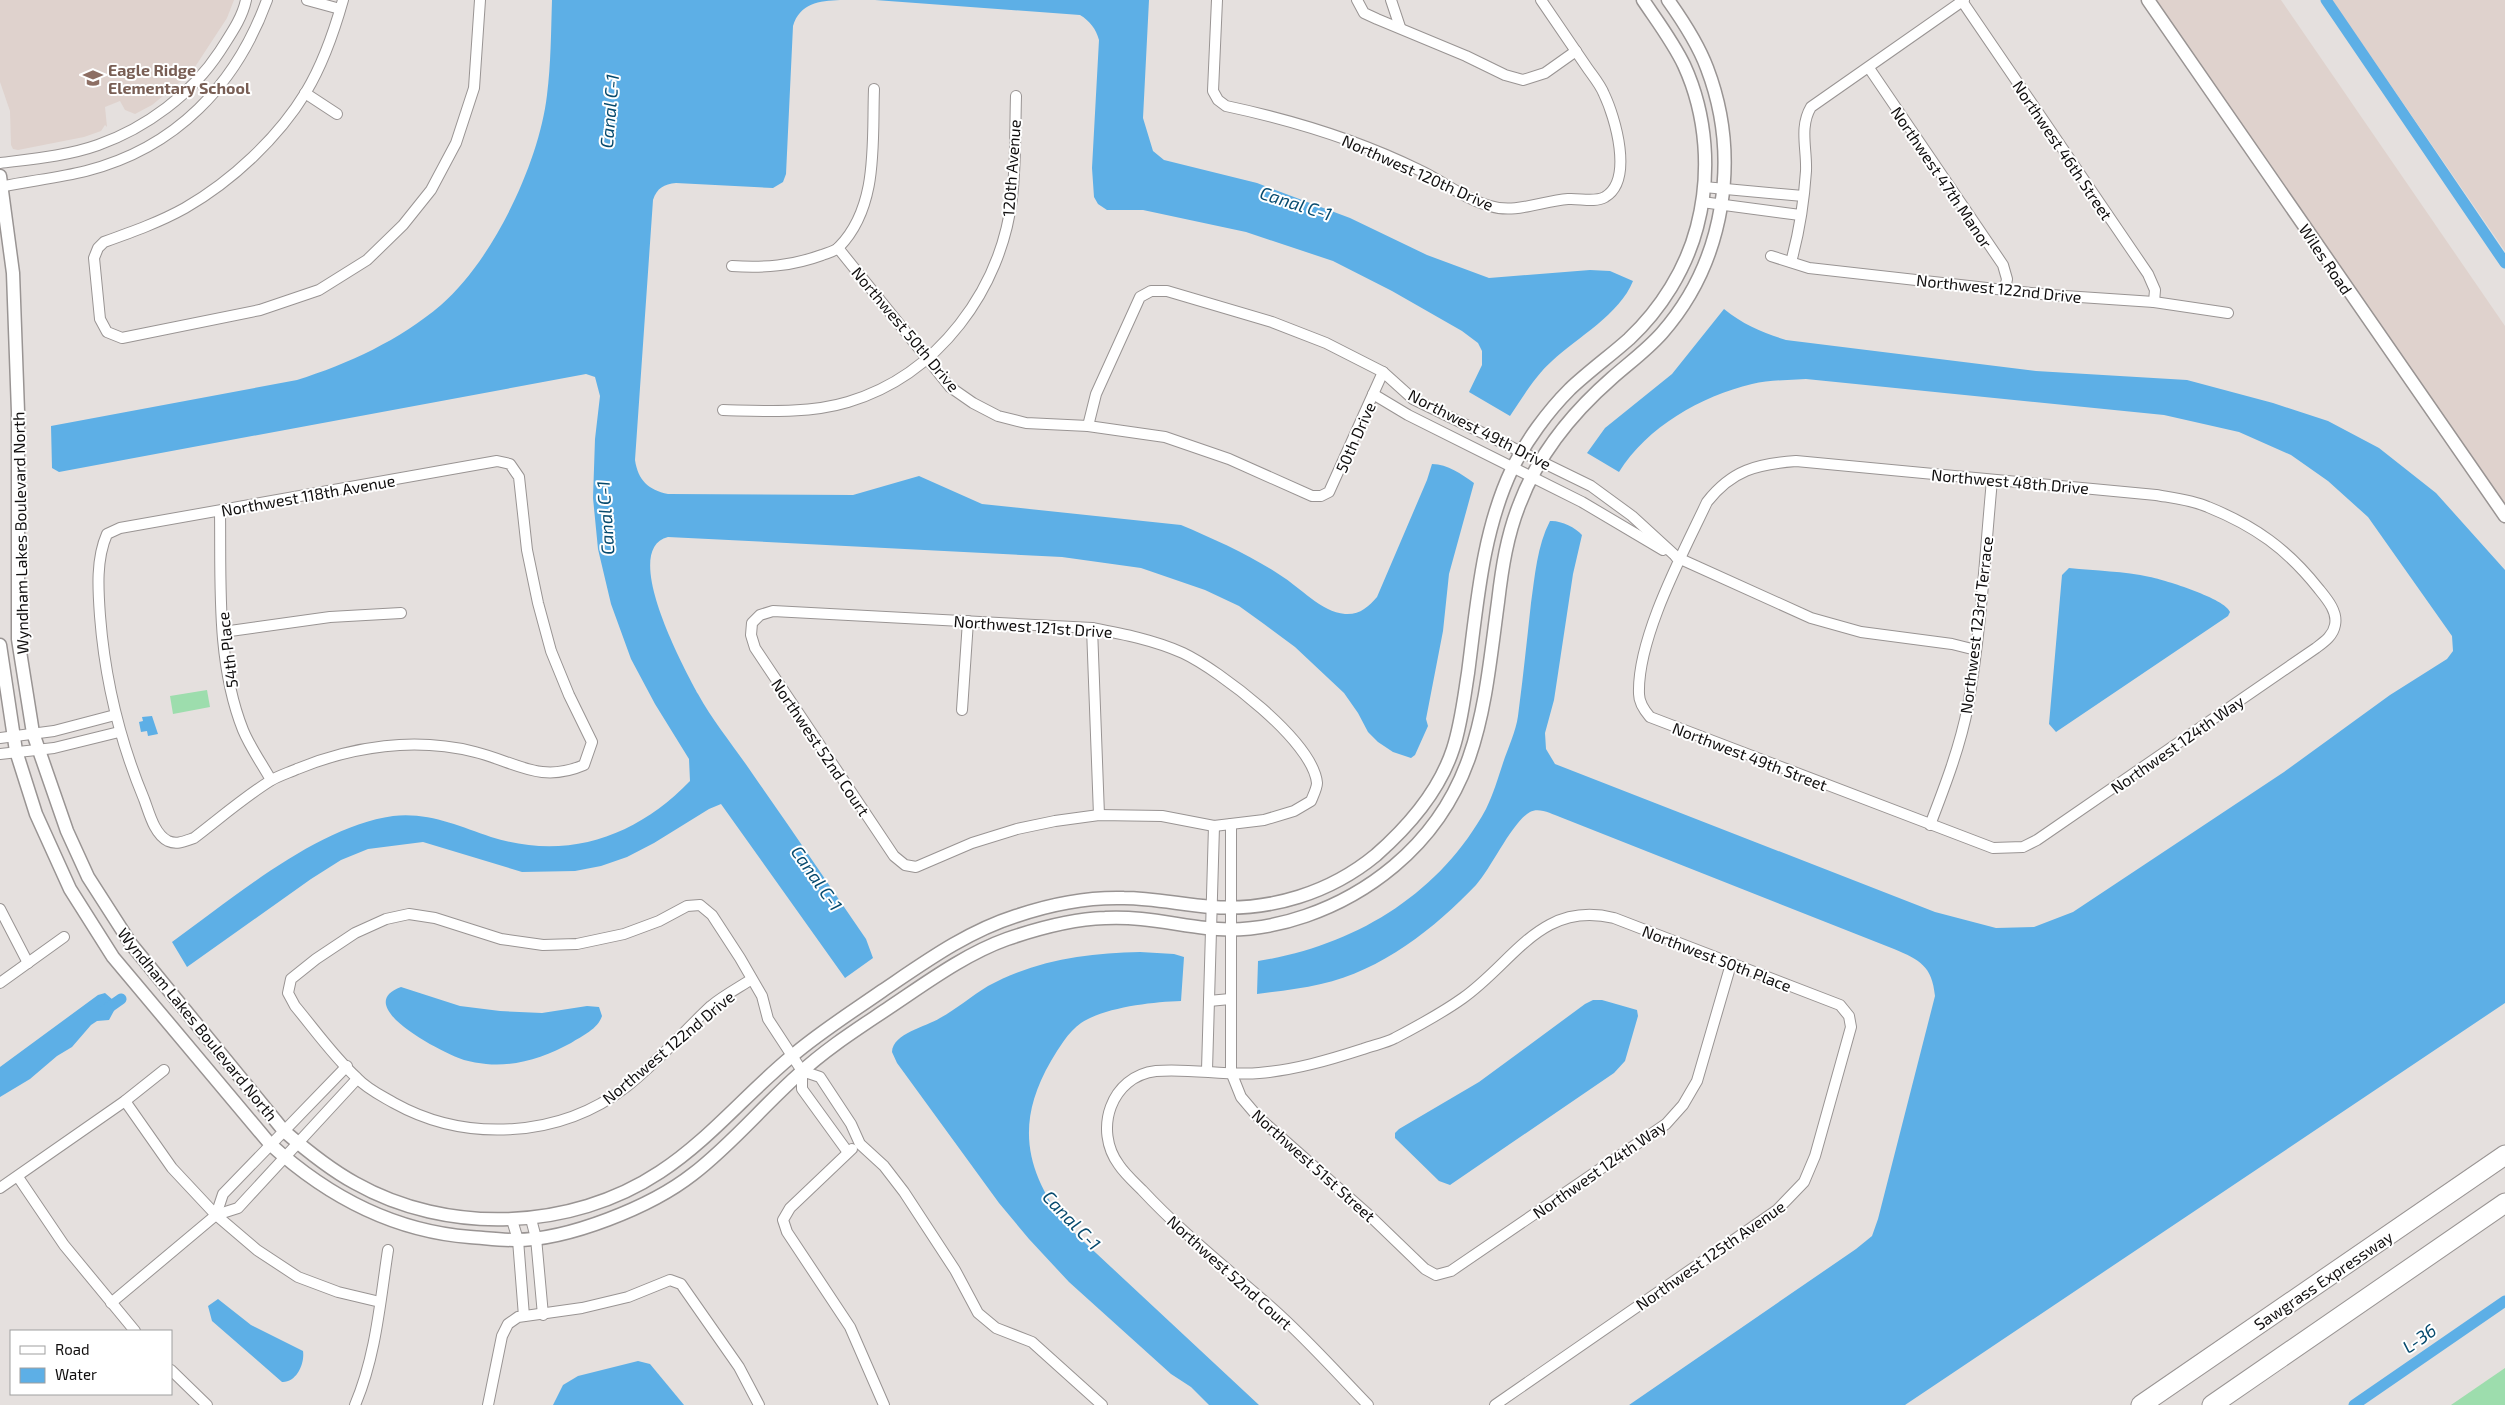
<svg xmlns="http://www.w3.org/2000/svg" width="2505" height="1405" font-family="'Exo 2',sans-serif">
<rect width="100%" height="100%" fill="#e5e0de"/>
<!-- built -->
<g fill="#dfd2cd">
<polygon points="0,0 234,0 227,18 191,73 152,105 135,114 125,110 120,101 105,107 107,127 105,125 101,131 84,137 18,150 13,149 11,145 10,111 0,82"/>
<polygon points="2156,0 2281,0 2505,326 2505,510"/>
<polygon points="2332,0 2505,0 2505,251"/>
</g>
<!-- green -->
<g fill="#9dddad">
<polygon points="207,690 210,707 173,714 170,696"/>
<polygon points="2505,1368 2505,1405 2451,1405"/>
</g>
<!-- water -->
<g fill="#5dafe6">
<path d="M 552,0 L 840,0 C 819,1 800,3 793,26 L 786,174 L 783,182 L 773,188 L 676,183 C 664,184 657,188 653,200 L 635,460 C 638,480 648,490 668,494 L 853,495 L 919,476 L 982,504 L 1181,525 C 1214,539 1250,555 1280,575 C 1300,587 1321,612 1345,614 C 1360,615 1368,607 1377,597 L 1427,480 L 1432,464 C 1448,464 1461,474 1474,483 L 1449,574 L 1443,631 L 1426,719 L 1428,726 L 1415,755 L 1411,758 L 1393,752 L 1378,742 L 1368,732 L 1358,713 L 1344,693 L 1295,647 L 1264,624 L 1239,606 L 1205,590 L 1141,568 L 1062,557 L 668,537 C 619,549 685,670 698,694 C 714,723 736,749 754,776 C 792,830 829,885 866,939 L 873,958 L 845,978 L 721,804 L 709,809 L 654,843 L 627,857 L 601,866 L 575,871 L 522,872 L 423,842 L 368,849 L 341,860 L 311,879 L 187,967 L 172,942 C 233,898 318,826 393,816 C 429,812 458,826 491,837 C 567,861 636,837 690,781 L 689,759 L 655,704 L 631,659 L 611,604 L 598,549 L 593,498 L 595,439 L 600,396 L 595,377 L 586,374 L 59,472 L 52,468 L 51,426 L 297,380 C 348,364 400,340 441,305 C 493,260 539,163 547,95 C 551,64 551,31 552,0 Z"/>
<path d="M 875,0 L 1149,0 L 1143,118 L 1153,151 L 1164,160 L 1257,183 L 1350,218 L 1427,255 L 1489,278 L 1590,270 L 1610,271 L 1633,281 C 1620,314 1578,337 1552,361 C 1535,376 1523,397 1510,416 L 1469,392 L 1482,365 L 1482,351 L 1478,343 L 1462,331 L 1392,291 L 1333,261 L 1246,232 L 1143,210 L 1107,210 L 1098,204 L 1094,197 L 1092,168 L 1099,40 C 1096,29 1090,21 1080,15 Z"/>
<path d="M 1724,309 C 1744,325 1763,333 1786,340 L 2036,371 L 2187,380 L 2273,403 L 2328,421 L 2379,448 L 2436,493 L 2505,570 L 2505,1003 L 1905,1405 L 1629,1405 L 1856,1249 L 1872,1236 L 1878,1219 L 1935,996 C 1932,966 1920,960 1894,949 L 1560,817 C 1552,814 1539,807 1530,812 C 1512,822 1492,867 1476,885 C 1435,928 1381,971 1321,984 C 1300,989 1279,991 1257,994 L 1258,961 C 1354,946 1439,895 1486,809 C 1493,795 1498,778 1503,763 C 1508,748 1516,731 1518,716 C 1523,678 1527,640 1531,603 C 1535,576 1537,546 1550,521 C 1560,520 1575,527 1582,535 L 1573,574 L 1554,700 L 1545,733 L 1546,749 L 1555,764 L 1935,912 L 1996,928 L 2034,927 L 2073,912 L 2284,772 L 2390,695 L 2447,659 L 2453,651 L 2452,636 L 2368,517 L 2328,481 L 2291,455 L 2239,432 L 2164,415 L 1806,379 C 1788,380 1769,380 1752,384 C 1701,396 1647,427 1619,472 L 1587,453 L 1605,428 L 1672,374 Z"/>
<path d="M 2069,568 C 2096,571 2124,571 2150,577 C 2165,580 2226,599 2230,612 L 2228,616 L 2056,732 L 2049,724 L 2062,575 Z"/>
<polygon points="152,716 158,734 148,736 147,731 141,732 139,722 143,721 142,717"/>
<path d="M 1140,952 L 1174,954 L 1184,957 L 1181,1001 C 1152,1002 1106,1007 1081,1023 C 1068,1032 1059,1048 1051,1061 C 1015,1123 1025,1171 1067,1226 L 1259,1405 L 1209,1405 L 1191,1387 L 1171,1374 L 1069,1282 L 1029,1239 L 999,1203 L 897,1063 L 892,1052 C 893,1033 926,1027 940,1018 C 957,1009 971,996 988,986 C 1036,960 1087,953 1140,952 Z"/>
<path d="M 401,987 L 460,1006 L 500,1011 L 542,1013 L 587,1006 L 599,1007 L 602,1016 C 598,1029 582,1036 571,1043 C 545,1057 516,1067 486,1064 C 479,1063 471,1062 464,1060 C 445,1054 349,1006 401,987 Z"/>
<polygon points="105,993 113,1000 116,1007 109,1020 97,1021 91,1025 72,1047 57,1056 30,1079 0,1097 0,1067 98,995"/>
<polygon points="1593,1000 1602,1000 1637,1010 1638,1016 1625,1061 1614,1073 1450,1185 1439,1181 1395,1138 1395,1133 1399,1129 1479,1082 1585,1004"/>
<path d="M 218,1299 L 251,1325 L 303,1351 C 305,1364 296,1383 282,1382 L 212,1321 L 208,1306 Z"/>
<polygon points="638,1361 650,1364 684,1405 553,1405 563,1385 578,1376"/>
</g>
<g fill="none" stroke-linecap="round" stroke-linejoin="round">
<!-- canal -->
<g stroke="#5dafe6" stroke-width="11">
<polyline points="2326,0 2505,263"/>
<polyline points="104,1011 121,999"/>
<polyline points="2354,1405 2505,1301"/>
</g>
<defs>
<g id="minor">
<polyline points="307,0 340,9"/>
<path d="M 343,0 C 334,32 323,64 306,92 C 278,138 232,181 185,208 C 160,222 132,232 104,242 L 98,248 L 94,258 L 100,319 L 107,332 L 122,338 L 260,310 L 319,290 L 367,260 L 403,225 L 431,190 L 456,143 L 474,88 L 480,0"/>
<path d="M 1217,0 L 1213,91 L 1218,100 L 1226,106 C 1292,120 1358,140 1419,170 C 1443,181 1464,199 1490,206 C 1515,214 1542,201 1568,199 C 1580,198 1594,203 1605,197 C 1634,180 1615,117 1604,94 C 1600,84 1592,75 1586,66 C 1571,44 1556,22 1541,0"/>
<polyline points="1357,0 1364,13 1377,19 1466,56 1505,75 1523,80 1545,73 1576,51"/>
<polyline points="1391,0 1400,27"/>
<polyline points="1962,1 2148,274 2155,290 2154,302"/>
<polyline points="1869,68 2003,265 2007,279 2005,289"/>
<polyline points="305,93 337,114"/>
<path d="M 0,163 C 32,159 67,156 98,145 C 146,128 192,94 220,51 C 230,35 242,19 246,0"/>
<path d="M 0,187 C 28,181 58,178 86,171 C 176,148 236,85 267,0"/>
<polyline points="1704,187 1803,196"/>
<polyline points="1702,202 1800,215"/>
<polyline points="838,248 950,387 973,403 998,416 1026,423 1088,426 1165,437 1229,459 1312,496 1321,496 1329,492 1383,372"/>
<polyline points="1771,256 1809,268 2050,295 2154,302 2228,313"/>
<path d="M 1791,262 C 1799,233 1804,201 1806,171 C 1807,149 1799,127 1811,107 L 1964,0"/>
<path d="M 732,266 C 764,268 792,266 822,255 C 827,253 836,251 839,247 C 879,206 872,142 874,89"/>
<polyline points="1373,394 1408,415 1582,502 1663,550"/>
<path d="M 723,410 C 764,411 808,414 848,402 C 938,375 1001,290 1012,198 C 1016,165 1015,129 1016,96"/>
<polyline points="1088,426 1096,394 1140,297 1151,291 1167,291 1272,322 1326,343 1383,372 1413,399 1591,486 1632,516 1680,560"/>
<path d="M 497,461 L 510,464 L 519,477 L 527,550 L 538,603 L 551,651 L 569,695 L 592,742 L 584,765 C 540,784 516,762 475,752 C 415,737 353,746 297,769 C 288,773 278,776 270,781 C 243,798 219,819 194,838 C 185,841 177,845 168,841 C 154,834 149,812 144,799 C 119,739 105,680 100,616 C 98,589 96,559 107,534 L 120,528 Z"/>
<path d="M 1796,461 L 2156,495 C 2173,498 2192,500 2208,507 C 2255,526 2287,549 2318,588 C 2326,598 2338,611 2335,625 C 2333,636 2324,642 2316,648 L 2037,840 L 2023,847 L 1993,848 L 1650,717 C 1644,710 1639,703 1639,694 C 1637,638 1683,553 1707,502 C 1732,470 1757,464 1796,461 Z"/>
<path d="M 220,511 C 221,583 216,662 243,730 C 250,747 262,764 271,780"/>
<polyline points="1676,557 1811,618 1861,632 1952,644 1976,650"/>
<path d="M 773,611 L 1092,628 C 1123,634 1154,640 1183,653 C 1219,670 1313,741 1317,783 C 1317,788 1313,796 1311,801 L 1294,811 L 1264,820 L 1214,826 L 1162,816 L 1099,815 L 1055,821 L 1017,829 L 972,843 L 916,867 L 905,865 L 894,856 L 755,648 L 751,635 L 752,623 L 760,615 Z"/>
<polyline points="1092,628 1099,815"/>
<polyline points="223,632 330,617 401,613"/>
<polyline points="962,710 968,621"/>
<polyline points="0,738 54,731 115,715"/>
<polyline points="0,754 54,748 119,732"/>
<polyline points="1231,824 1231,1072 1241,1097 1258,1117 1370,1216 1425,1269 1436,1275 1451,1271 1666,1124 1683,1105 1697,1081 1731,964"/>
<path d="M 1930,825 C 1945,786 1960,747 1968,706 C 1981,632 1985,555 1992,480"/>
<polyline points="0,909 28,963"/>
<path d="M 752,979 C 738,988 723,996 711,1006 C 682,1033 657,1063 626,1087 C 560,1138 466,1143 394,1103 C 382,1096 367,1089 357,1078 C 334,1057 315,1030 295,1006 L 288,993 L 291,979 L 316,959 L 355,933 L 386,919 L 409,914 L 435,918 L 501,939 L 543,945 L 577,944 L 624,934 L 659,921 L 687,906 L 700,905 L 712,915 L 740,958 L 762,996 L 768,1019 L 802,1071 L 802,1089 L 847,1151"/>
<polyline points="0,983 64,937"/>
<polyline points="1209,1001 1230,999"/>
<polyline points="1207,1070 1214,826"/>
<polyline points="802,1071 820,1077 851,1124 860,1144 884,1166 904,1192 955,1270 978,1313 996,1328 1032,1342 1102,1405"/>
<polyline points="125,1101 172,1168 216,1215 257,1250 298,1277 338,1292 380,1302"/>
<polyline points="852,1149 790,1208 783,1220 787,1232 850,1327 884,1405"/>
<polyline points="18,1177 64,1245 135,1331"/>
<polyline points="0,1188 125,1101 164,1070"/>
<polyline points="216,1215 223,1194 347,1066"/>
<polyline points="531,1219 536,1238 543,1315"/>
<polyline points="512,1220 518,1240 524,1316"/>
<polyline points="111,1303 216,1215 238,1208 357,1079"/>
<polyline points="171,1370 207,1405"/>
<path d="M 355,1405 C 376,1356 380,1302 388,1250"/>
<polyline points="488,1405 502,1336 508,1324 518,1317 582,1308 628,1297 670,1280 681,1284 739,1367 759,1405"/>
<path d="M 1368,1405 C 1336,1372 1306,1338 1272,1308 C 1228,1269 1182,1233 1142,1190 C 1134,1182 1125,1174 1119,1165 C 1093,1130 1111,1076 1156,1071 C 1190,1068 1227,1076 1259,1073 C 1295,1070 1329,1060 1363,1049 C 1374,1045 1386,1043 1395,1038 C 1418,1026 1442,1013 1463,998 C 1514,962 1541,900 1614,918 L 1840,1005 L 1849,1016 L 1851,1027 L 1815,1156 L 1804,1182 L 1777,1210 L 1495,1405"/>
</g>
<g id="tertiary">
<polyline points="2148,0 2505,516"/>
<path d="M 0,176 L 13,273 L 18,412 L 18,639 L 33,733 L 67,831 L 88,877 L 131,944 L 284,1131 C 306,1150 329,1169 355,1183 C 447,1235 571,1231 660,1172 C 709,1140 747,1093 792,1056 C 820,1032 852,1012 882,991 C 925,962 966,932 1016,916 C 1051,904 1088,897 1124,898 C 1153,898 1183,905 1212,907 C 1271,911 1330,893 1376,855 C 1409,826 1439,792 1453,749 C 1461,725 1464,698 1468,673 C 1477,605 1482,532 1512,469 C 1526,441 1548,411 1570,389 C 1589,371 1610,356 1629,339 C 1661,309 1686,269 1697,227 C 1711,174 1707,115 1684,65 C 1673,42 1657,21 1643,0"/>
<path d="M 0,645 L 16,751 L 36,814 L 70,889 L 113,957 L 270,1144 C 327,1196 392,1231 470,1237 C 485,1238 500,1240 515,1240 C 568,1240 651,1207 693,1174 C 731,1145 763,1106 799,1074 C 827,1048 859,1028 890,1007 C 926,983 965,954 1007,939 C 1039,928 1071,919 1105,918 C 1140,916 1172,924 1206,928 C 1272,936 1344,908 1394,866 C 1480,794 1484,705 1498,602 C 1502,568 1507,535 1520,503 C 1539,453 1572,413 1612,378 C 1629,363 1647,350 1662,333 C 1725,261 1741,157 1707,68 C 1698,44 1683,21 1668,0"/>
</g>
<g id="motorway">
<polyline points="2141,1405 2505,1155"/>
<polyline points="2212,1405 2505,1203"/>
</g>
</defs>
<!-- minor casing -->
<use href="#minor" stroke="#999493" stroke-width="12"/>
<!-- tertiary casing -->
<use href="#tertiary" stroke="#999493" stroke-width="15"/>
<!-- motorway casing -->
<use href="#motorway" stroke="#999493" stroke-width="21"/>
<!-- minor -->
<use href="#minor" stroke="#fff" stroke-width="10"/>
<!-- tertiary -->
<use href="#tertiary" stroke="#fff" stroke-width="12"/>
<!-- motorway -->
<use href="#motorway" stroke="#fff" stroke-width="19"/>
</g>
<!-- icons -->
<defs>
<symbol id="school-bare" viewBox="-9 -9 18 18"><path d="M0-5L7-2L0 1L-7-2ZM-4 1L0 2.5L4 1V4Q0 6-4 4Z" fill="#8d6e63" stroke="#fff" stroke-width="2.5" paint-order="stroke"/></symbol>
</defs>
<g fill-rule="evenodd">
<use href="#school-bare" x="79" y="64" width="28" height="28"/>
</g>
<g text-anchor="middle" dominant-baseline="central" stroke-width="4" stroke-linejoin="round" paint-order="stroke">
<!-- education labels -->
<g font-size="16" font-weight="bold" fill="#785e54" stroke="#fff" text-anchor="start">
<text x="108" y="69">Eagle Ridge<tspan x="108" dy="18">Elementary School</tspan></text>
</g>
<!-- street labels -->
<g font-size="16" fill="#100e0e" stroke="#fff">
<text transform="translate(2063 150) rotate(56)">Northwest 46th Street</text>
<text transform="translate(1011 168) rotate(-86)">120th Avenue</text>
<text transform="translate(1418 172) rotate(24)">Northwest 120th Drive</text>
<text transform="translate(1942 177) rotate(56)">Northwest 47th Manor</text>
<text transform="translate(2326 259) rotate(56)">Wiles Road</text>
<text transform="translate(1999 288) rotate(6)">Northwest 122nd Drive</text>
<text transform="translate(906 329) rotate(50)">Northwest 50th Drive</text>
<text transform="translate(1480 429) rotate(27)">Northwest 49th Drive</text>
<text transform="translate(1355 437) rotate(-66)">50th Drive</text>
<text transform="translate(2010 481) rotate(5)">Northwest 48th Drive</text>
<text transform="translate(308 495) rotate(-10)">Northwest 118th Avenue</text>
<text transform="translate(20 533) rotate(-91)">Wyndham Lakes Boulevard North</text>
<text transform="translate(1976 625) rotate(-83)">Northwest 123rd Terrace</text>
<text transform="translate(1033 626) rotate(4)">Northwest 121st Drive</text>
<text transform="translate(227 650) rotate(-97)">54th Place</text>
<text transform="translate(2177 744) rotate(-35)">Northwest 124th Way</text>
<text transform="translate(821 747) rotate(56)">Northwest 52nd Court</text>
<text transform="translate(1750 756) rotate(21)">Northwest 49th Street</text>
<text transform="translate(1717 958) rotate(21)">Northwest 50th Place</text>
<text transform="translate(198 1024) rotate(51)">Wyndham Lakes Boulevard North</text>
<text transform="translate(668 1047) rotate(-40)">Northwest 122nd Drive</text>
<text transform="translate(1314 1165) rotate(42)">Northwest 51st Street</text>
<text transform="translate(1599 1169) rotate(-35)">Northwest 124th Way</text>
<text transform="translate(1710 1255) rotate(-35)">Northwest 125th Avenue</text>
<text transform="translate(1230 1272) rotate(42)">Northwest 52nd Court</text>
<text transform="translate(2323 1280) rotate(-34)">Sawgrass Expressway</text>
</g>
<!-- water labels -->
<g font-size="18" font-style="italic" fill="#064a6e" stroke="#fff">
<text transform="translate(609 111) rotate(-85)">Canal C-1</text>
<text transform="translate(1296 203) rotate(18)">Canal C-1</text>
<text transform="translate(605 518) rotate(-94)">Canal C-1</text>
<text transform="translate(817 878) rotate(55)">Canal C-1</text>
<text transform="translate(1072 1220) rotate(46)">Canal C-1</text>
<text transform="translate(2419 1338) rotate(-35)">L-36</text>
</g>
</g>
<!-- legend -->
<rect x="10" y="1330" width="162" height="65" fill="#ffffff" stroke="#9f9f9f"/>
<rect x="20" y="1346" width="25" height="8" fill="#ffffff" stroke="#9f9f9f"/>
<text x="55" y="1355" font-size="15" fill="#100e0e">Road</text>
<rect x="20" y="1368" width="25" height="15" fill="#5dafe6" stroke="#9f9f9f"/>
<text x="55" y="1380" font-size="15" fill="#100e0e">Water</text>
</svg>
